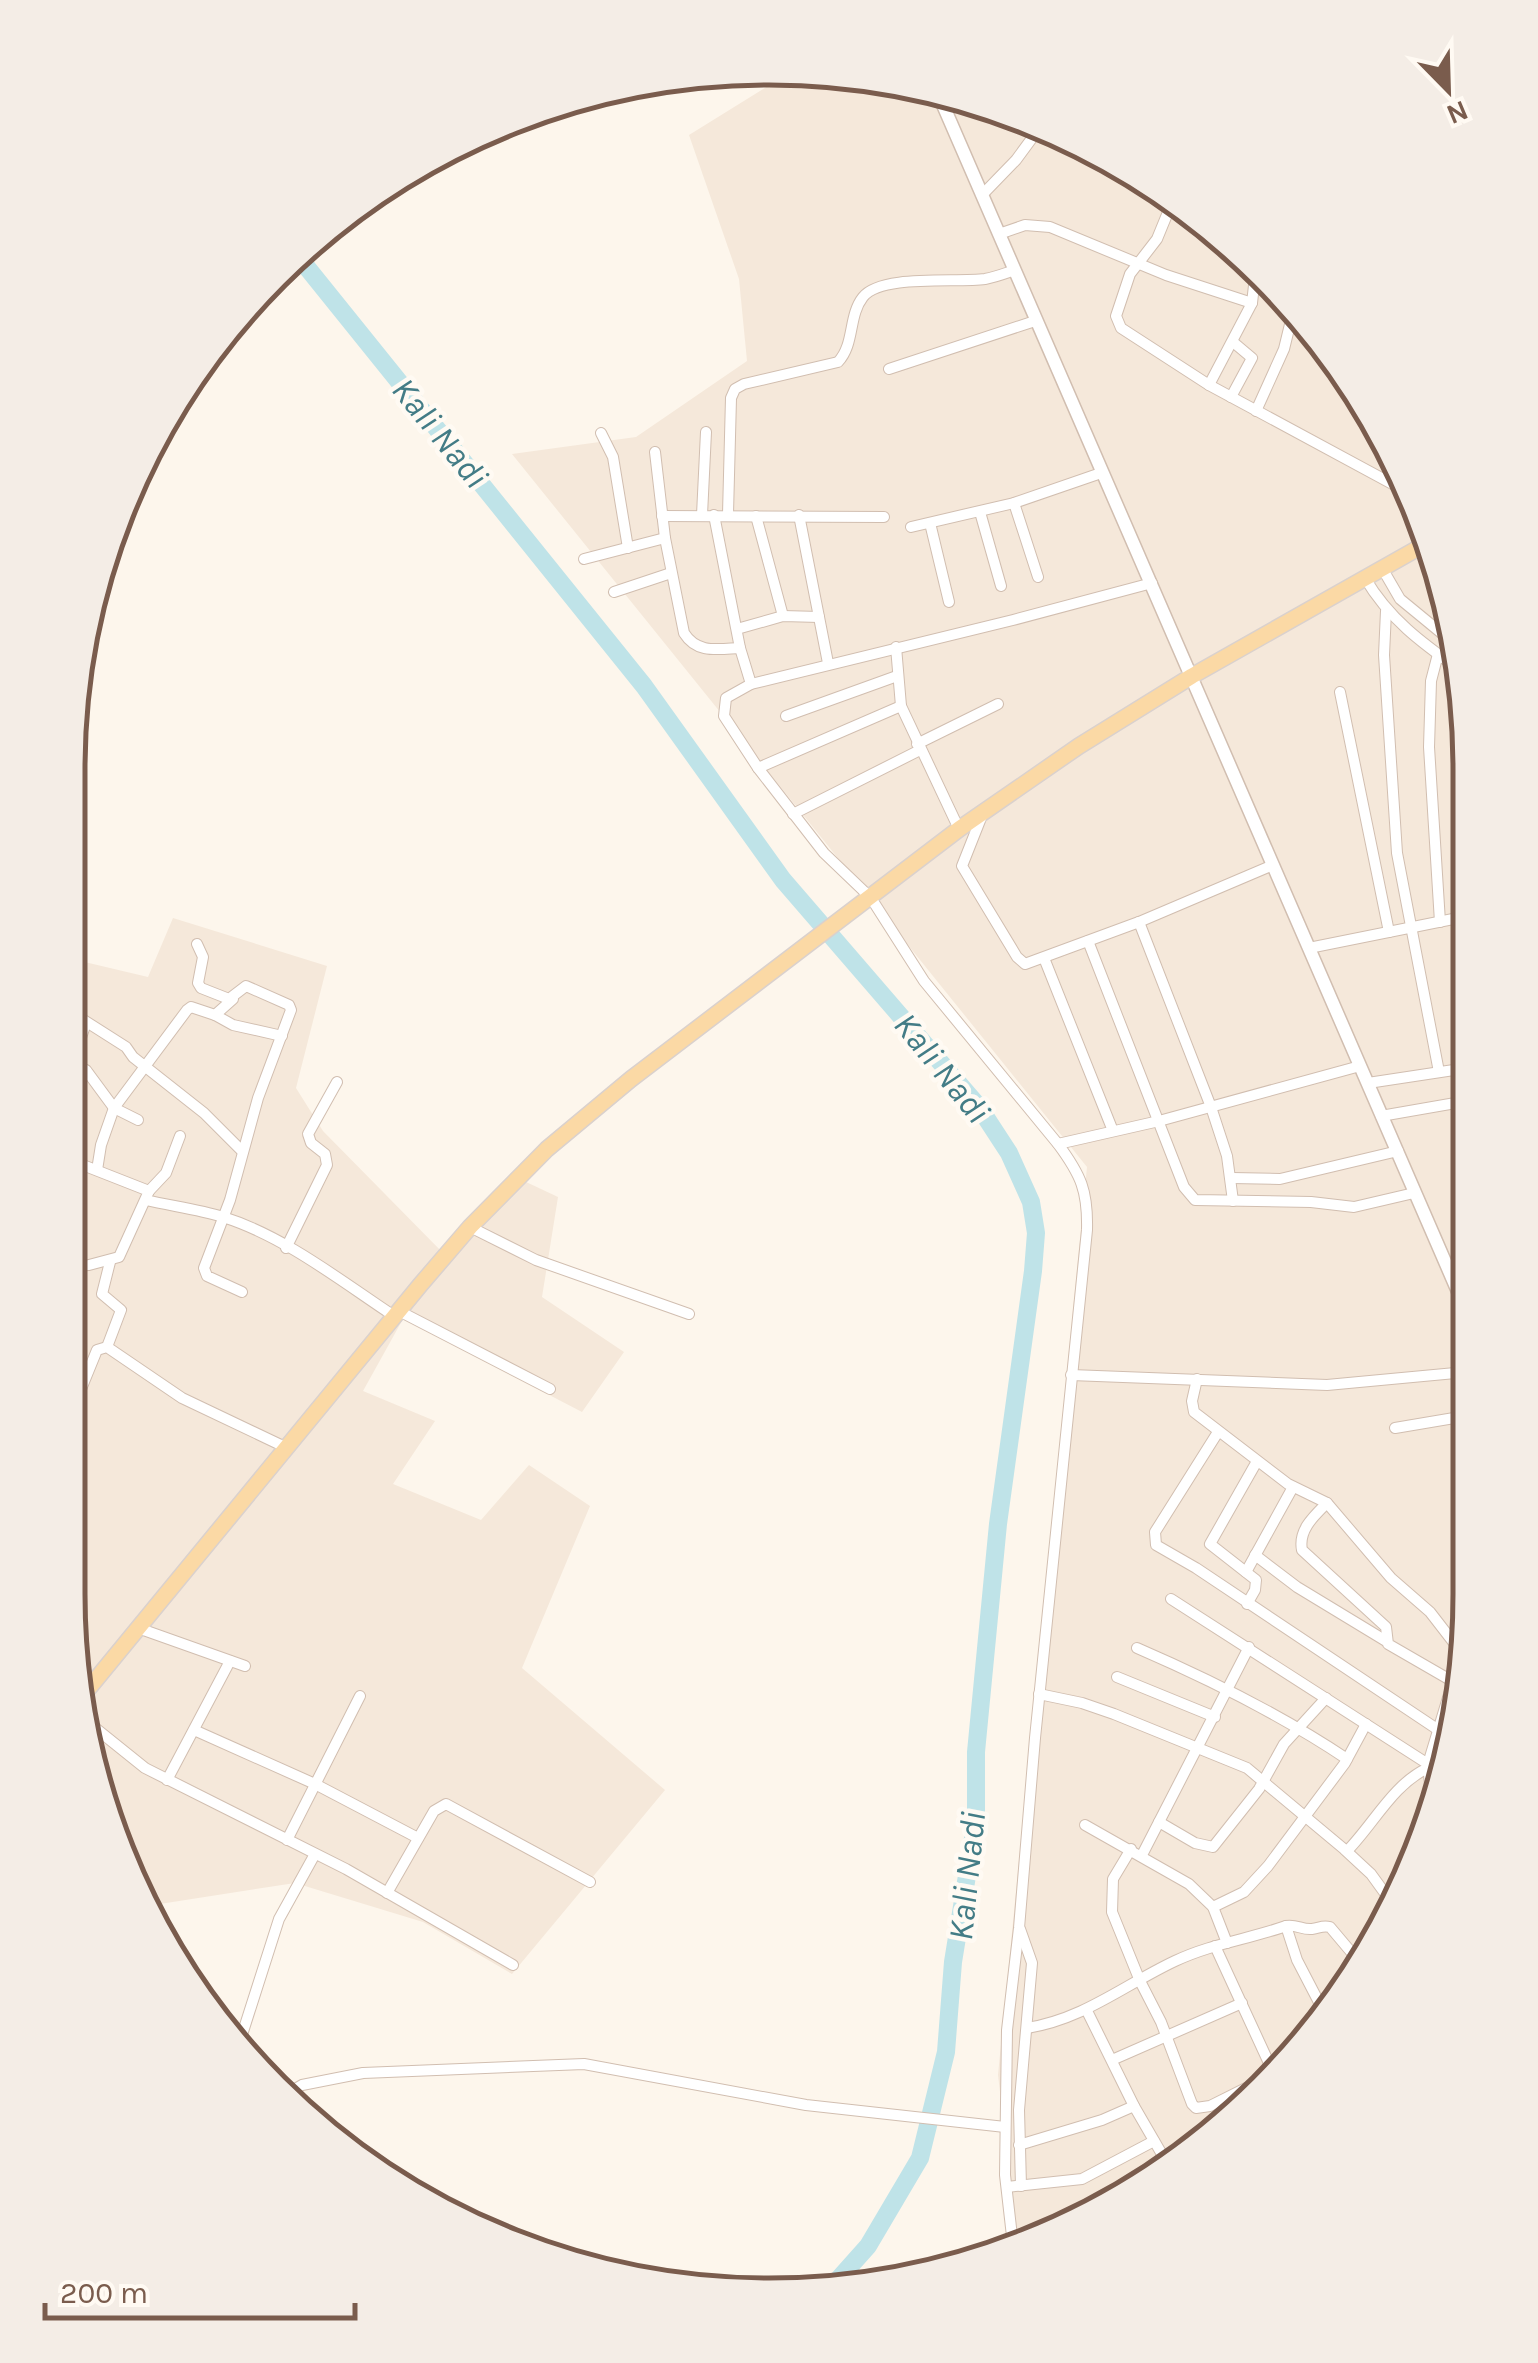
<svg xmlns="http://www.w3.org/2000/svg" width="1538" height="2363" font-family="Karla,sans-serif">
<rect width="100%" height="100%" fill="#fdf6ec"/>
<!-- residential -->
<g fill="#f5e8da">
<polygon points="792,71 860,73 994,105 1119,161 1231,241 1325,342 1398,458 1447,588 1469,724 1465,1685 1417,1863 1297,2056 1120,2201 1018,2244 998,2075 1087,1167 512,454 636,437 747,361 739,279 689,135"/>
<polygon points="173,918 327,966 296,1088 323,1131 446,1256 524,1181 558,1197 542,1297 624,1352 582,1412 403,1319 363,1391 435,1421 393,1484 481,1520 529,1465 590,1506 522,1668 665,1790 512,1974 423,1922 295,1883 147,1906 105,1819 68,1594 72,959 148,977"/>
</g>
<g fill="none" stroke-linecap="round" stroke-linejoin="round">
<!-- river -->
<polyline stroke="#bfe3e8" stroke-width="18" points="297,255 644,686 783,880 979,1107 1009,1153 1031,1202 1036,1233 1033,1271 998,1524 976,1752 976,1820 953,1962 946,2052 920,2158 868,2246 835,2283"/>
<defs>
<g id="minor">
<polyline points="982,195 1016,160 1041,126"/>
<polyline points="1173,200 1157,239 1130,274 1116,316 1121,328 1209,385 1411,494"/>
<polyline points="999,234 1025,225 1050,227 1166,275 1252,303"/>
<polyline points="889,369 1035,321"/>
<polyline points="1209,385 1252,303 1256,268"/>
<polyline points="1231,397 1252,358 1233,342"/>
<polyline points="1256,411 1284,349 1294,308"/>
<polyline points="601,433 613,457 628,548"/>
<path d="M 655,452 L 665,538 L 684,633 C 697,654 718,649 740,648"/>
<polyline points="1014,503 1038,577"/>
<polyline points="980,512 1001,586"/>
<path d="M 728,514 L 731,398 L 735,389 L 744,384 L 838,362 C 855,344 848,316 863,297 C 881,274 956,283 985,279 C 996,277 1006,273 1015,270"/>
<polyline points="702,515 706,432"/>
<polyline points="714,515 740,648 751,684"/>
<polyline points="799,515 828,663"/>
<polyline points="662,516 884,517"/>
<polyline points="756,516 783,616"/>
<polyline points="930,523 949,602"/>
<polyline points="911,527 1014,503 1101,473"/>
<polyline points="584,559 665,538"/>
<polyline points="1382,568 1400,599 1456,645"/>
<path d="M 1365,578 C 1389,619 1422,643 1460,670"/>
<polyline points="614,592 671,573"/>
<polyline points="1386,611 1384,655 1397,853 1439,1072"/>
<polyline points="737,629 783,616 819,617"/>
<polyline points="896,647 901,706 959,829"/>
<polyline points="1438,654 1431,681 1429,747 1440,922"/>
<polyline points="1340,692 1389,932"/>
<polyline points="786,716 897,676"/>
<polyline points="917,744 998,704"/>
<polyline points="758,768 901,706"/>
<polyline points="983,813 962,866 1017,957 1025,964 1139,922 1273,865"/>
<polyline points="793,814 920,750"/>
<polyline points="1469,832 1466,782 1469,722"/>
<polyline points="1457,919 1468,971"/>
<polyline points="1139,922 1211,1107 1227,1156 1233,1201"/>
<polyline points="1088,941 1184,1187 1195,1200 1311,1202 1354,1207 1414,1193"/>
<polyline points="197,944 203,957 198,983 201,988 229,999 246,986 289,1005 291,1010 258,1098 230,1200 204,1268 207,1276 242,1292"/>
<polyline points="1309,948 1468,916"/>
<polyline points="1044,958 1113,1131"/>
<polyline points="71,1012 126,1047 133,1057 204,1113 241,1150"/>
<polyline points="215,1015 233,1025 282,1036"/>
<polyline points="72,1064 86,1070 114,1108 138,1120"/>
<polyline points="71,1066 86,1023"/>
<polyline points="1368,1083 1467,1068"/>
<polyline points="1381,1116 1467,1101"/>
<polyline points="1058,1144 1159,1121 1360,1066"/>
<polyline points="97,1170 101,1145 114,1108 187,1010 191,1007 215,1015 233,999"/>
<polyline points="1232,1178 1280,1179 1398,1151"/>
<polyline points="149,1191 166,1173 180,1136"/>
<path d="M 146,1200 C 171,1206 198,1209 223,1217 C 284,1236 341,1281 394,1316"/>
<polyline points="470,1227 536,1260 689,1314"/>
<polyline points="286,1248 327,1165 325,1154 311,1143 308,1134 337,1082"/>
<polyline points="70,1266 89,1265 119,1257 149,1191 70,1160"/>
<polyline points="399,1311 550,1389"/>
<polyline points="107,1347 121,1310 102,1294 110,1262"/>
<polyline points="1071,1375 1327,1385 1466,1372"/>
<polyline points="1197,1379 1192,1401 1194,1412 1288,1484 1327,1503 1391,1578 1430,1612 1454,1643 1457,1652 1456,1671 1428,1764 1432,1805"/>
<polyline points="79,1394 97,1350 107,1347 182,1398 285,1447"/>
<polyline points="1395,1428 1466,1416"/>
<polyline points="1218,1432 1155,1532 1156,1545 1196,1568 1437,1729"/>
<path d="M 1327,1503 C 1314,1516 1298,1530 1302,1550 L 1386,1627 L 1388,1644 L 1452,1681"/>
<polyline points="1255,1555 1297,1587 1386,1641"/>
<polyline points="1246,1572 1293,1487"/>
<polyline points="1171,1599 1428,1764"/>
<polyline points="1247,1604 1255,1590 1256,1580 1210,1544 1256,1463"/>
<polyline points="138,1628 245,1666"/>
<path d="M 1137,1648 C 1211,1680 1280,1714 1347,1759"/>
<polyline points="1117,1677 1215,1717"/>
<polyline points="1039,1694 1082,1703 1114,1714 1247,1768 1344,1849 1371,1874 1392,1903"/>
<polyline points="89,1723 145,1768 346,1869 513,1965"/>
<polyline points="194,1730 315,1784 418,1838"/>
<polyline points="167,1780 230,1661"/>
<polyline points="1159,1822 1195,1843 1213,1847 1259,1789 1284,1744 1326,1698"/>
<polyline points="1085,1825 1189,1884 1213,1907 1227,1943"/>
<polyline points="287,1840 360,1696"/>
<polyline points="1131,1849 1113,1879 1112,1912 1140,1981 1161,2022 1192,2104 1196,2108 1210,2106 1276,2073"/>
<path d="M 1347,1851 C 1373,1825 1393,1784 1428,1768 L 1441,1772"/>
<polyline points="1142,1855 1249,1647"/>
<polyline points="387,1893 434,1811 446,1804 590,1882"/>
<polyline points="1213,1907 1244,1892 1268,1866 1345,1763 1366,1724"/>
<polyline points="1286,1926 1297,1960 1324,2012"/>
<polyline points="1020,1929 1032,1963 1019,2110 1021,2186"/>
<polyline points="1215,1946 1274,2074"/>
<polyline points="1087,2011 1134,2106 1167,2163"/>
<path d="M 1027,2028 C 1084,2019 1124,1985 1175,1961 C 1211,1944 1249,1939 1286,1926 C 1296,1924 1302,1930 1312,1929 C 1320,1928 1322,1925 1330,1927 L 1357,1959"/>
<polyline points="240,2041 279,1919 315,1854"/>
<polyline points="1112,2060 1242,2003"/>
<polyline points="288,2093 302,2085 363,2073 584,2064 806,2105 1005,2127"/>
<polyline points="1019,2145 1102,2120 1134,2106"/>
<polyline points="1007,2187 1082,2179 1154,2141"/>
<path d="M 1013,2245 L 1005,2175 L 1007,2030 L 1019,1928 L 1035,1738 L 1087,1230 C 1088,1191 1081,1175 1058,1144 L 924,981 L 871,898 L 824,853 L 758,768 L 724,716 L 726,698 L 751,684 L 1013,620 L 1152,583"/>
</g>
<polyline id="tertiary" points="937,91 1466,1310"/>
<polyline id="primary" points="84,1694 421,1284 470,1227 547,1149 631,1079 959,829 1079,746 1192,676 1429,542"/>
</defs>
<!-- minor casing -->
<use href="#minor" stroke="#d1beb0" stroke-width="12"/>
<!-- tertiary casing -->
<use href="#tertiary" stroke="#d1beb0" stroke-width="15"/>
<!-- primary casing -->
<use href="#primary" stroke="#dad1cd" stroke-width="18"/>
<!-- minor -->
<use href="#minor" stroke="#fff" stroke-width="10"/>
<!-- tertiary -->
<use href="#tertiary" stroke="#fff" stroke-width="12"/>
<!-- primary -->
<use href="#primary" stroke="#fbd9a5" stroke-width="15"/>
</g>
<g text-anchor="middle" dominant-baseline="central" stroke-width="9" stroke-linejoin="round" paint-order="stroke">
<!-- water labels -->
<g font-size="35" font-style="italic" fill="#437c86" stroke="#fffaf3">
<text transform="translate(440 433) rotate(51)">Kali Nadi</text>
<text transform="translate(942 1068) rotate(51)">Kali Nadi</text>
<text transform="translate(967 1876) rotate(-84)">Kali Nadi</text>
</g>
</g>
<!-- crop -->
<path d="M0 0H1538V2363H0ZM769 85H769A684 684 0 0 1 1453 769V1594A684 684 0 0 1 769 2278H769A684 684 0 0 1 85 1594V769A684 684 0 0 1 769 85Z" fill="#f4ede6" fill-rule="evenodd"/>
<path fill="none" stroke="#7a5c4d" stroke-width="5" d="M769 85H769A684 684 0 0 1 1453 769V1594A684 684 0 0 1 769 2278H769A684 684 0 0 1 85 1594V769A684 684 0 0 1 769 85Z"/>
<!-- north arrow -->
<g transform="translate(1448 90) rotate(157)" stroke="#fffaf3" stroke-width="8" paint-order="stroke">
<path d="M0-8L18 38L0 25L-18 38Z" fill="#7a5c4d"/>
<text y="-15" font-size="28" font-weight="bold" text-anchor="middle" fill="#7a5c4d">N</text>
</g>
<!-- scale -->
<path d="M45 2303v15h310v-15" fill="none" stroke="#7a5c4d" stroke-width="5"/>
<text x="60" y="2303" font-size="30" fill="#7a5c4d" stroke="#fffaf3" stroke-width="8" paint-order="stroke">200 m</text>
</svg>
